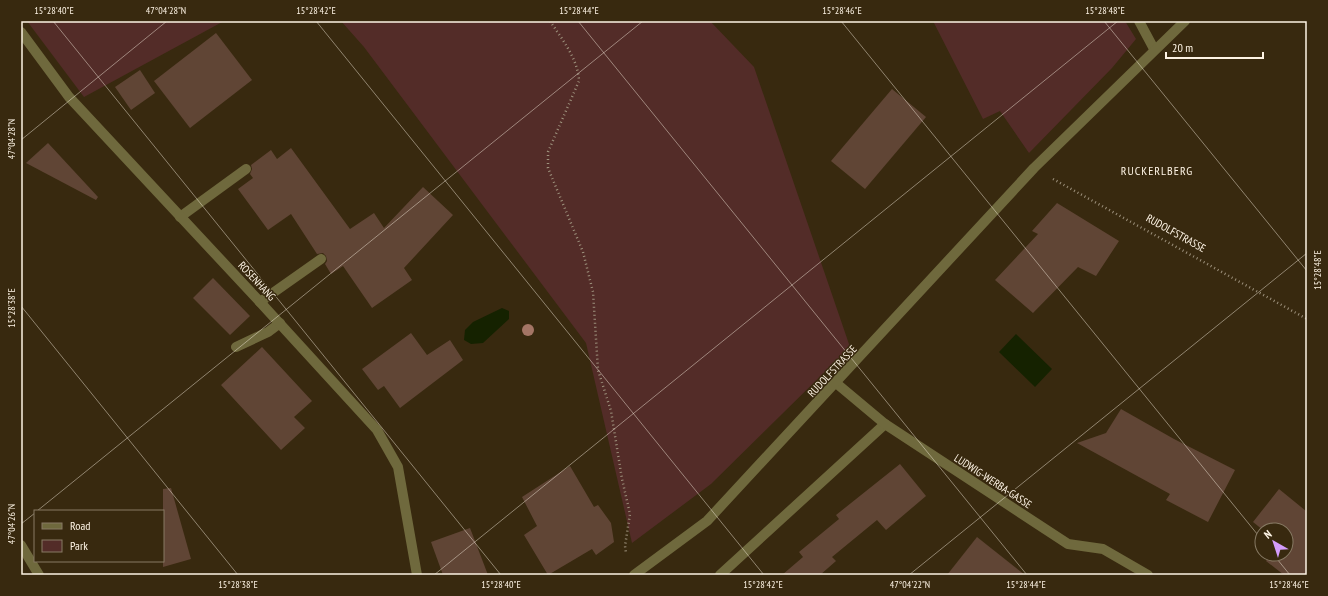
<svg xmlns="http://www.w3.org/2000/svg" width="1328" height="596" font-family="'PT Sans Narrow',sans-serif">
<rect width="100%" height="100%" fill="#38290f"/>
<!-- green -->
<g fill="#532c28">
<polygon points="27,21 224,21 84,97"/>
<polygon points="341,21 710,21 754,67 850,347 711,484 632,543 586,343 364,47"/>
<polygon points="933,21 1125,21 1136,39 1112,68 1029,153 1000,111 983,119"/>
</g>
<!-- water -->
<g fill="#152200">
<polygon points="502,308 509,311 509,319 483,343 471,344 464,340 465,330 473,322"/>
<polygon points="1016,334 1052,369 1035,387 999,352"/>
</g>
<!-- building -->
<g fill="#604535">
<polygon points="216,33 252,80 190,128 154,81"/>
<polygon points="140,70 155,93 131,110 115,87"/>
<polygon points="892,89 926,117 865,189 831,161"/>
<polygon points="48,143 98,197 96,200 26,163"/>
<polygon points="291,148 350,229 374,213 384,228 423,187 453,215 404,268 412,280 372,308 343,266 331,274 325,264 327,261 326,256 323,253 317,254 291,214 268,230 238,189 253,178 250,174 252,169 251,165 271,150 277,159"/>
<polygon points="1057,203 1119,241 1096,276 1078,267 1033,313 995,280 1038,234 1032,231"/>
<polygon points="213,278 250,316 230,335 193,298"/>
<polygon points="411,333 427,355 450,340 463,360 400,408 384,386 378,390 362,369"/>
<polygon points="262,347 312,401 294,417 305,428 281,450 221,385"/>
<polygon points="1121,409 1174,439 1235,470 1208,522 1166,500 1170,494 1077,443 1106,433"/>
<polygon points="900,464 926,496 886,530 877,520 832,557 836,561 820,575 782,575 803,557 799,552 839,519 836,515"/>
<polygon points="570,466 594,507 598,505 611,523 614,542 596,555 592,549 548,575 524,535 537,526 522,497"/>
<polygon points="171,488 191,559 163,567 163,489"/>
<polygon points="1279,489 1306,511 1307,509 1307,575 1284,575 1266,561 1271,554 1286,554 1286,530 1263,530 1253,522"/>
<polygon points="470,528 488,575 443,575 431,542"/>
<polygon points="977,537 1025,575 947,575"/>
</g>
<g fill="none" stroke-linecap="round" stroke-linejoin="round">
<!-- path -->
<g stroke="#9d917c" stroke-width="2.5" stroke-dasharray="1 3" stroke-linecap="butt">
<path d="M 550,21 C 562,39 578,59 579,81 L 548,152 L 548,168 L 583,252 L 593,292 L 598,370 L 611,411 L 622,479 L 630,514 L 625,546 L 626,553"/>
<polyline points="1053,179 1307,319"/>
</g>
<!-- service -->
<g stroke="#6f693d" stroke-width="10">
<polyline points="180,217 246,169"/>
<polyline points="260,302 321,259"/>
<polyline points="236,347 268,332 280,323"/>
<polyline points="720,575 885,424"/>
</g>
<!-- minor -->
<g stroke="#6f693d" stroke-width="10">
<polyline points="1139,21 1154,49"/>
<polyline points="21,32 69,97 260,302 377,430 398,467 417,575"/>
<polyline points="836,383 885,424 1068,544 1103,549 1148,575"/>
<polyline points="21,545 39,575"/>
<polyline points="634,575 707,521 1034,168 1185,21"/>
</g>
</g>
<!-- trees -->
<circle fill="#a47565" cx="528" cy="330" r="6"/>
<!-- ticks -->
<path fill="none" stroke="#fdf3e4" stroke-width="1" stroke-opacity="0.45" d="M 53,21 L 501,575M 316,21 L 764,575M 578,21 L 1027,575M 841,21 L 1262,540M 1104,21 L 1307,271M 21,140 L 167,21M 21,306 L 238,575M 37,511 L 643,21M 21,524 L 35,513M 1273,554 L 1290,575M 434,575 L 1118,21M 909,575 L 1307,253"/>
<g text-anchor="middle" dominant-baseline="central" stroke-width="3" stroke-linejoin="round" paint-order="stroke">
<!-- street labels -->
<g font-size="11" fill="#fdf3e4" stroke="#38290f">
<text transform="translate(1176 233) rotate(29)">RUDOLFSTRASSE</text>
<text transform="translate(257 281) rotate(47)">ROSENHANG</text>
<text transform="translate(832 371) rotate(-47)">RUDOLFSTRASSE</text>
<text transform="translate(993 481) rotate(33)">LUDWIG-WERBA-GASSE</text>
</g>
<!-- neighbourhood labels -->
<g font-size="12" letter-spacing="1" fill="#fdf3e4" stroke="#38290f">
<text x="1157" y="170">RUCKERLBERG</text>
</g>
</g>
<!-- border -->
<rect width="1328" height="596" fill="none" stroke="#38290f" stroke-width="44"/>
<!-- legend -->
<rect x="34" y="510" width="130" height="52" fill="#38290f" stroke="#877a64"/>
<rect x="42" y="523" width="20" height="6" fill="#6f693d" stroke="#877a64"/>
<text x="70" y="530" font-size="12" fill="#fdf3e4">Road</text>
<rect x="42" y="540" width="20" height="12" fill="#532c28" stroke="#877a64"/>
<text x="70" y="550" font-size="12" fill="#fdf3e4">Park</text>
<!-- north arrow -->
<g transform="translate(1274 542) rotate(321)"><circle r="19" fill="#38290f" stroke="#877a64"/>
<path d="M0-3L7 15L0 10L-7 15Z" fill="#d49cfc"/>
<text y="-6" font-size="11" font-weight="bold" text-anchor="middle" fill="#fdf3e4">N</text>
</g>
<!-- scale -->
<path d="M1166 52v6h97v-6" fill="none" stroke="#fdf3e4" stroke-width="2"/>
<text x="1172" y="52" font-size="12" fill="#fdf3e4" stroke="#38290f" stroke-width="3" paint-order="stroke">20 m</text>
<rect x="22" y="22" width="1284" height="552" fill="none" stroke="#fdf3e4" stroke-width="1.5"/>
<g font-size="10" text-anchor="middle" fill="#fdf3e4">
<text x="54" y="14">15°28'40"E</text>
<text x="166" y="14">47°04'28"N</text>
<text x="316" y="14">15°28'42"E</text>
<text x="579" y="14">15°28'44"E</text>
<text x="842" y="14">15°28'46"E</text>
<text x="1105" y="14">15°28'48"E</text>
<text transform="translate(11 139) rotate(-90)" y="4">47°04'28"N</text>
<text transform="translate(1317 270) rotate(-90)" y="4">15°28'48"E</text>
<text transform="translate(11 308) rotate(-90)" y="4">15°28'38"E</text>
<text transform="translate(11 524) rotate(-90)" y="4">47°04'26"N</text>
<text x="238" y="588">15°28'38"E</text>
<text x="501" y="588">15°28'40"E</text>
<text x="763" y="588">15°28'42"E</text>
<text x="910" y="588">47°04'22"N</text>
<text x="1026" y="588">15°28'44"E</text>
<text x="1289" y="588">15°28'46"E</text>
</g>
</svg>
